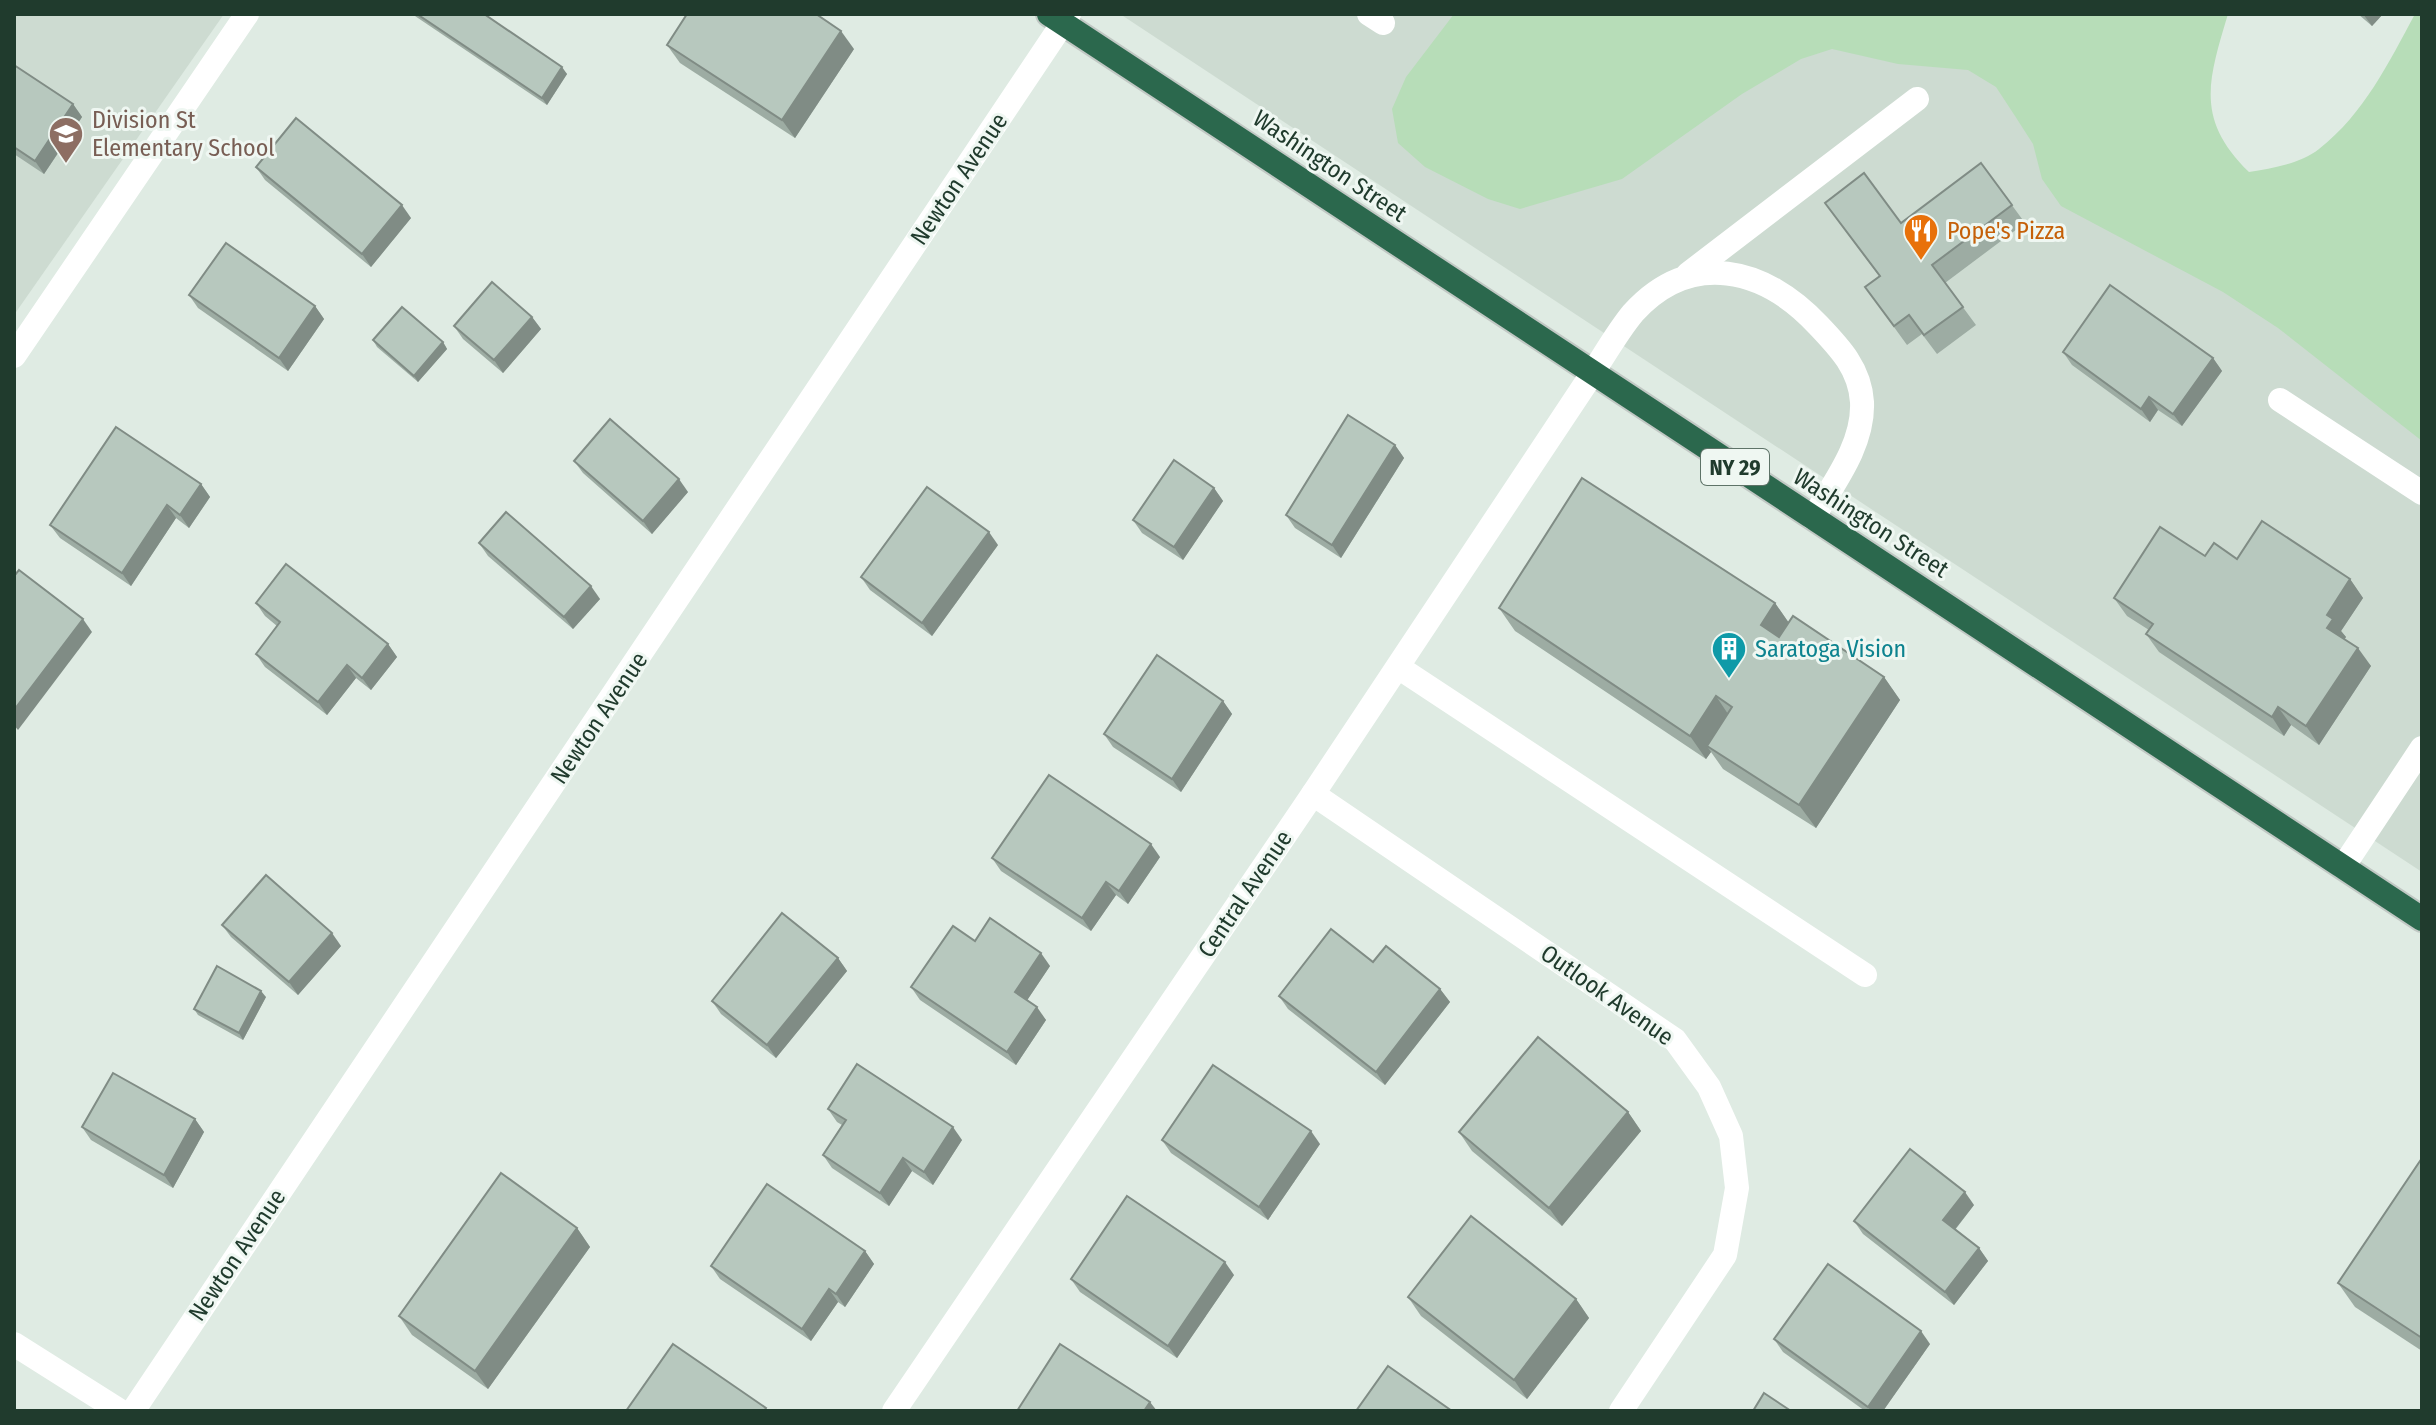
<svg xmlns="http://www.w3.org/2000/svg" width="2436" height="1425" font-family="'Fira Sans Condensed',sans-serif">
<rect width="100%" height="100%" fill="#dfebe3"/>
<!-- built -->
<g fill="#cddbd1">
<polygon points="14,14 224,14 14,315"/>
<polygon points="1120,14 1954,14 2422,421 2422,872"/>
</g>
<!-- green -->
<path fill="#b7ddb8" d="M 1454,14 L 2228,14 C 2208,81 2195,119 2249,172 C 2272,168 2300,164 2319,149 C 2364,114 2389,62 2415,14 L 2422,14 L 2422,441 L 2278,328 L 2223,292 L 2061,206 L 2042,179 L 2033,144 L 2015,116 L 1996,87 L 1968,70 L 1898,64 L 1832,49 L 1801,59 L 1742,94 L 1622,179 L 1520,209 L 1488,199 L 1425,167 L 1398,143 L 1392,109 L 1406,77 Z"/>
<g fill="none" stroke-linecap="round" stroke-linejoin="round">
<defs>
<polyline id="highway" points="1049,14 2422,919"/>
</defs>
<!-- highway casing -->
<use href="#highway" stroke="#c1c8c4" stroke-width="28"/>
<!-- minor -->
<g stroke="#fff" stroke-width="24">
<polyline points="1369,14 1383,23"/>
<polyline points="1688,274 1917,99"/>
<polyline points="14,356 247,14"/>
<polyline points="2280,400 2422,493"/>
<polyline points="1398,667 1865,975"/>
<polyline points="1313,794 1675,1040 1709,1087 1731,1136 1737,1188 1725,1255 1621,1411"/>
<polyline points="2343,867 2422,748"/>
<polyline points="14,1344 120,1411"/>
<polyline points="133,1411 1069,14"/>
<path d="M 894,1411 L 1313,794 L 1592,374 C 1605,354 1618,331 1633,313 C 1691,249 1765,268 1818,325 C 1840,348 1860,369 1862,402 C 1864,445 1833,484 1813,518"/>
</g>
<!-- highway -->
<use href="#highway" stroke="#2b684d" stroke-width="24"/>
</g>
<!-- wall -->
<g fill="#9daca3">
<polygon points="412,14 484,14 567,74 547,105"/>
<polygon points="2358,14 2383,14 2372,26"/>
<polygon points="667,45 854,49 795,138 680,63"/>
<polygon points="14,65 73,104 82,117 44,174 14,154"/>
<polygon points="1981,163 2025,223 1945,283 1976,325 1937,354 1922,334 1907,345 1865,287 1879,276 1825,203 1901,223"/>
<polygon points="256,167 411,218 371,267 265,180"/>
<polygon points="189,295 315,306 324,319 288,371 198,308"/>
<polygon points="532,317 541,329 503,373 463,339 454,326"/>
<polygon points="373,340 443,342 447,349 418,382 377,347"/>
<polygon points="2063,352 2213,358 2222,371 2182,426 2158,410 2150,422 2072,365"/>
<polygon points="1395,445 1404,458 1341,558 1295,528 1286,515"/>
<polygon points="574,461 688,492 652,534 583,473"/>
<polygon points="201,484 210,497 189,528 176,518 131,586 60,538 50,525"/>
<polygon points="1214,488 1223,501 1183,560 1142,533 1133,520"/>
<polygon points="479,543 600,599 573,629 488,556"/>
<polygon points="998,545 932,636 870,590 861,577"/>
<polygon points="2205,556 2237,559 2350,579 2363,598 2341,631 2346,637 2344,639 2371,666 2319,745 2291,725 2284,736 2159,652 2146,634 2149,630 2127,616 2114,598"/>
<polygon points="256,603 388,644 397,657 371,690 356,678 327,715 265,667 256,654 277,626 265,616"/>
<polygon points="1775,603 1789,623 1884,677 1900,700 1816,828 1723,769 1711,752 1706,759 1515,631 1499,608"/>
<polygon points="1223,701 1232,714 1181,792 1113,747 1104,734"/>
<polygon points="1160,857 1128,904 1116,895 1091,931 1001,871 992,858"/>
<polygon points="222,925 341,946 298,995 231,937"/>
<polygon points="975,941 1050,966 1027,1000 1046,1020 1016,1065 920,1000 911,987"/>
<polygon points="838,958 847,971 776,1058 721,1014 712,1001"/>
<polygon points="1373,962 1440,989 1450,1002 1385,1085 1288,1009 1279,996"/>
<polygon points="266,997 243,1040 198,1015 194,1009"/>
<polygon points="828,1109 962,1140 933,1185 912,1171 889,1206 832,1168 823,1155 842,1125 837,1122"/>
<polygon points="1628,1112 1641,1131 1562,1226 1472,1151 1459,1132"/>
<polygon points="195,1119 204,1132 173,1188 91,1140 82,1127"/>
<polygon points="1162,1140 1320,1144 1268,1220 1171,1153"/>
<polygon points="2422,1158 2422,1351 2355,1307 2338,1283"/>
<polygon points="1974,1205 1955,1230 1979,1248 1988,1261 1954,1305 1863,1234 1854,1221"/>
<polygon points="577,1228 590,1247 488,1389 412,1335 399,1316"/>
<polygon points="865,1251 874,1264 845,1307 838,1302 811,1341 720,1279 711,1266"/>
<polygon points="1234,1275 1177,1358 1080,1292 1071,1279"/>
<polygon points="1408,1297 1576,1299 1589,1318 1527,1399 1421,1316"/>
<polygon points="1774,1339 1930,1344 1883,1411 1865,1411 1783,1352"/>
</g>
<!-- shaded-wall -->
<g fill="#808c85">
<polygon points="2363,14 2383,14 2372,26"/>
<polygon points="841,31 854,49 795,138 782,120"/>
<polygon points="562,67 567,74 547,105 542,98"/>
<polygon points="73,104 82,117 44,174 35,161"/>
<polygon points="402,205 411,218 371,267 362,254"/>
<polygon points="315,306 324,319 288,371 279,358"/>
<polygon points="532,317 541,329 503,373 494,360"/>
<polygon points="443,342 447,349 418,382 414,376"/>
<polygon points="2213,358 2222,371 2182,426 2173,414"/>
<polygon points="2149,397 2158,410 2150,422 2141,409"/>
<polygon points="1395,445 1404,458 1341,558 1332,545"/>
<polygon points="679,479 688,492 652,534 643,521"/>
<polygon points="201,484 210,497 189,528 180,515"/>
<polygon points="1214,488 1223,501 1183,560 1174,547"/>
<polygon points="167,505 176,518 131,586 122,573"/>
<polygon points="989,532 998,545 932,636 922,623"/>
<polygon points="2350,579 2363,598 2341,631 2346,637 2340,646 2327,628 2327,615"/>
<polygon points="591,586 600,599 573,629 564,617"/>
<polygon points="1775,603 1791,626 1778,648 1761,625"/>
<polygon points="83,619 92,632 18,730 14,725 14,710"/>
<polygon points="388,644 397,657 371,690 362,678"/>
<polygon points="2358,648 2371,666 2319,745 2306,726"/>
<polygon points="347,665 356,678 327,715 318,702"/>
<polygon points="1884,677 1900,700 1816,828 1799,805"/>
<polygon points="1716,696 1732,720 1707,746 1711,752 1706,759 1690,736"/>
<polygon points="1223,701 1232,714 1181,792 1172,779"/>
<polygon points="2278,707 2291,725 2284,736 2272,717"/>
<polygon points="1151,844 1160,857 1128,904 1119,891"/>
<polygon points="1106,882 1116,895 1091,931 1082,918"/>
<polygon points="332,933 341,946 298,995 289,982"/>
<polygon points="1041,953 1050,966 1024,1005 1015,992"/>
<polygon points="838,958 847,971 776,1058 767,1045"/>
<polygon points="1440,989 1450,1002 1385,1085 1376,1072"/>
<polygon points="261,991 266,997 243,1040 239,1033"/>
<polygon points="1037,1007 1046,1020 1016,1065 1007,1052"/>
<polygon points="1628,1112 1641,1131 1562,1226 1549,1208"/>
<polygon points="195,1119 204,1132 173,1188 164,1175"/>
<polygon points="953,1127 962,1140 933,1185 924,1172"/>
<polygon points="1311,1131 1320,1144 1268,1220 1259,1207"/>
<polygon points="903,1158 912,1171 889,1206 880,1193"/>
<polygon points="1965,1192 1974,1205 1952,1233 1943,1220"/>
<polygon points="577,1228 590,1247 488,1389 475,1371"/>
<polygon points="1979,1248 1988,1261 1954,1305 1945,1292"/>
<polygon points="865,1251 874,1264 845,1307 836,1294"/>
<polygon points="1225,1262 1234,1275 1177,1358 1168,1346"/>
<polygon points="829,1289 838,1302 811,1341 802,1329"/>
<polygon points="1576,1299 1589,1318 1527,1399 1514,1380"/>
<polygon points="1921,1331 1930,1344 1883,1411 1871,1411 1868,1407"/>
<polygon points="1150,1402 1157,1411 1144,1411"/>
</g>
<!-- building -->
<g fill="#b7c8be" stroke="#808c85" stroke-width="2">
<polygon points="417,14 484,14 562,67 542,98"/>
<polygon points="687,14 816,14 841,31 782,120 667,45"/>
<polygon points="14,65 73,104 35,161 14,147"/>
<polygon points="296,118 402,205 362,254 256,167"/>
<polygon points="1981,163 2012,205 1932,265 1963,307 1924,335 1909,315 1894,326 1865,287 1880,276 1825,203 1864,173 1901,223"/>
<polygon points="226,243 315,306 279,358 189,295"/>
<polygon points="492,282 532,317 494,360 454,326"/>
<polygon points="2110,285 2213,358 2173,414 2149,397 2141,409 2063,352"/>
<polygon points="402,307 443,342 414,376 373,340"/>
<polygon points="1348,415 1395,445 1332,545 1286,515"/>
<polygon points="610,419 679,479 643,521 574,461"/>
<polygon points="116,427 201,484 180,515 167,505 122,573 50,525"/>
<polygon points="1174,460 1214,488 1174,547 1133,520"/>
<polygon points="1582,478 1775,603 1761,625 1779,637 1793,616 1884,677 1799,805 1707,746 1732,707 1716,696 1690,736 1499,608"/>
<polygon points="927,487 989,532 922,623 861,577"/>
<polygon points="506,512 591,586 564,617 479,543"/>
<polygon points="2262,521 2350,579 2327,615 2333,619 2327,628 2358,648 2306,726 2278,707 2272,717 2146,634 2153,624 2114,598 2160,527 2205,556 2214,543 2237,559"/>
<polygon points="286,564 388,644 362,678 347,665 318,702 256,654 280,622 256,603"/>
<polygon points="19,570 83,619 14,710 14,576"/>
<polygon points="1157,655 1223,701 1172,779 1104,734"/>
<polygon points="1049,775 1151,844 1119,891 1106,882 1082,918 992,858"/>
<polygon points="266,875 332,933 289,982 222,925"/>
<polygon points="782,913 838,958 767,1045 712,1001"/>
<polygon points="990,918 1041,953 1015,992 1037,1007 1007,1052 911,987 953,926 975,941"/>
<polygon points="1331,929 1373,962 1386,946 1440,989 1376,1072 1279,996"/>
<polygon points="217,966 261,991 239,1033 194,1009"/>
<polygon points="1538,1037 1628,1112 1549,1208 1459,1132"/>
<polygon points="857,1064 953,1127 924,1172 903,1158 880,1193 823,1155 846,1120 828,1109"/>
<polygon points="1213,1065 1311,1131 1259,1207 1162,1140"/>
<polygon points="113,1073 195,1119 164,1175 82,1127"/>
<polygon points="1910,1149 1965,1192 1943,1220 1979,1248 1945,1292 1854,1221"/>
<polygon points="2422,1158 2422,1338 2338,1283"/>
<polygon points="501,1173 577,1228 475,1371 399,1316"/>
<polygon points="767,1184 865,1251 836,1294 829,1289 802,1329 711,1266"/>
<polygon points="1127,1196 1225,1262 1168,1346 1071,1279"/>
<polygon points="1471,1216 1576,1299 1514,1380 1408,1297"/>
<polygon points="1828,1264 1921,1331 1868,1407 1774,1339"/>
<polygon points="673,1344 766,1408 764,1411 626,1411"/>
<polygon points="1060,1344 1150,1402 1144,1411 1017,1411"/>
<polygon points="1388,1366 1452,1411 1356,1411"/>
<polygon points="1764,1393 1791,1411 1753,1411"/>
</g>
<!-- icons -->
<defs>
<symbol id="school-pin" viewBox="-11 -11 22 30"><path d="M0 17L-7.5 6A9.5 9.5 0 1 1 7.5 6Z" fill="#8d6e63" stroke="#eff7f2"/><path d="M0-5L7-2L0 1L-7-2ZM-4 1L0 2.5L4 1V4Q0 6-4 4Z" fill="#fff"/></symbol>
<symbol id="restaurant-pin" viewBox="-11 -11 22 30"><path d="M0 17L-7.5 6A9.5 9.5 0 1 1 7.5 6Z" fill="#e8710a" stroke="#eff7f2"/><path d="M-5-6h1v4h1v-4h1v4h1v-4h1v5L-1.5 .5V6h-2V.5L-5-1ZM5-6V6H3V1.5H1.5Q1.5-4 5-6Z" fill="#fff"/></symbol>
<symbol id="building-pin" viewBox="-11 -11 22 30"><path d="M0 17L-7.5 6A9.5 9.5 0 1 1 7.5 6Z" fill="#0f9aa8" stroke="#eff7f2"/><path d="M-4-6H4V6H1V3H-1V6H-4ZM-2.5-4.3h1.7v1.8h-1.7ZM.8-4.3h1.7v1.8H.8ZM-2.5-1h1.7V.8h-1.7ZM.8-1h1.7V.8H.8Z" fill="#fff"/></symbol>
</defs>
<g fill-rule="evenodd">
<use href="#school-pin" x="46" y="114" width="40" height="54"/>
<use href="#restaurant-pin" x="1901" y="211" width="40" height="54"/>
<use href="#building-pin" x="1709" y="629" width="40" height="54"/>
</g>
<g text-anchor="middle" dominant-baseline="central" stroke-width="6" stroke-linejoin="round" paint-order="stroke">
<!-- shield labels -->
<rect fill="#eff7f2" stroke="#5e7368" stroke-width="2" x="1701" y="449" width="68" height="36" rx="6"/>
<g font-size="22" font-weight="bold" fill="#203b2d">
<text x="1735" y="467">NY 29</text>
</g>
<!-- education labels -->
<g font-size="24" fill="#785e54" stroke="#eff7f2" text-anchor="start">
<text x="92" y="120">Division St<tspan x="92" dy="28">Elementary School</tspan></text>
</g>
<!-- street labels -->
<g font-size="24" fill="#203b2d" stroke="#eff7f2">
<text transform="translate(1330 166) rotate(34)">Washington Street</text>
<text transform="translate(959 179) rotate(-56)">Newton Avenue</text>
<text transform="translate(1871 523) rotate(33)">Washington Street</text>
<text transform="translate(599 718) rotate(-56)">Newton Avenue</text>
<text transform="translate(1245 894) rotate(-56)">Central Avenue</text>
<text transform="translate(1607 995) rotate(35)">Outlook Avenue</text>
<text transform="translate(237 1255) rotate(-56)">Newton Avenue</text>
</g>
<!-- food labels -->
<g font-size="24" fill="#c56008" stroke="#eff7f2" text-anchor="start">
<text x="1947" y="231">Pope's Pizza</text>
</g>
<!-- culture labels -->
<g font-size="24" fill="#0d838f" stroke="#eff7f2" text-anchor="start">
<text x="1755" y="649">Saratoga Vision</text>
</g>
</g>
<!-- border -->
<rect width="2436" height="1425" fill="none" stroke="#203b2d" stroke-width="32"/>
</svg>
